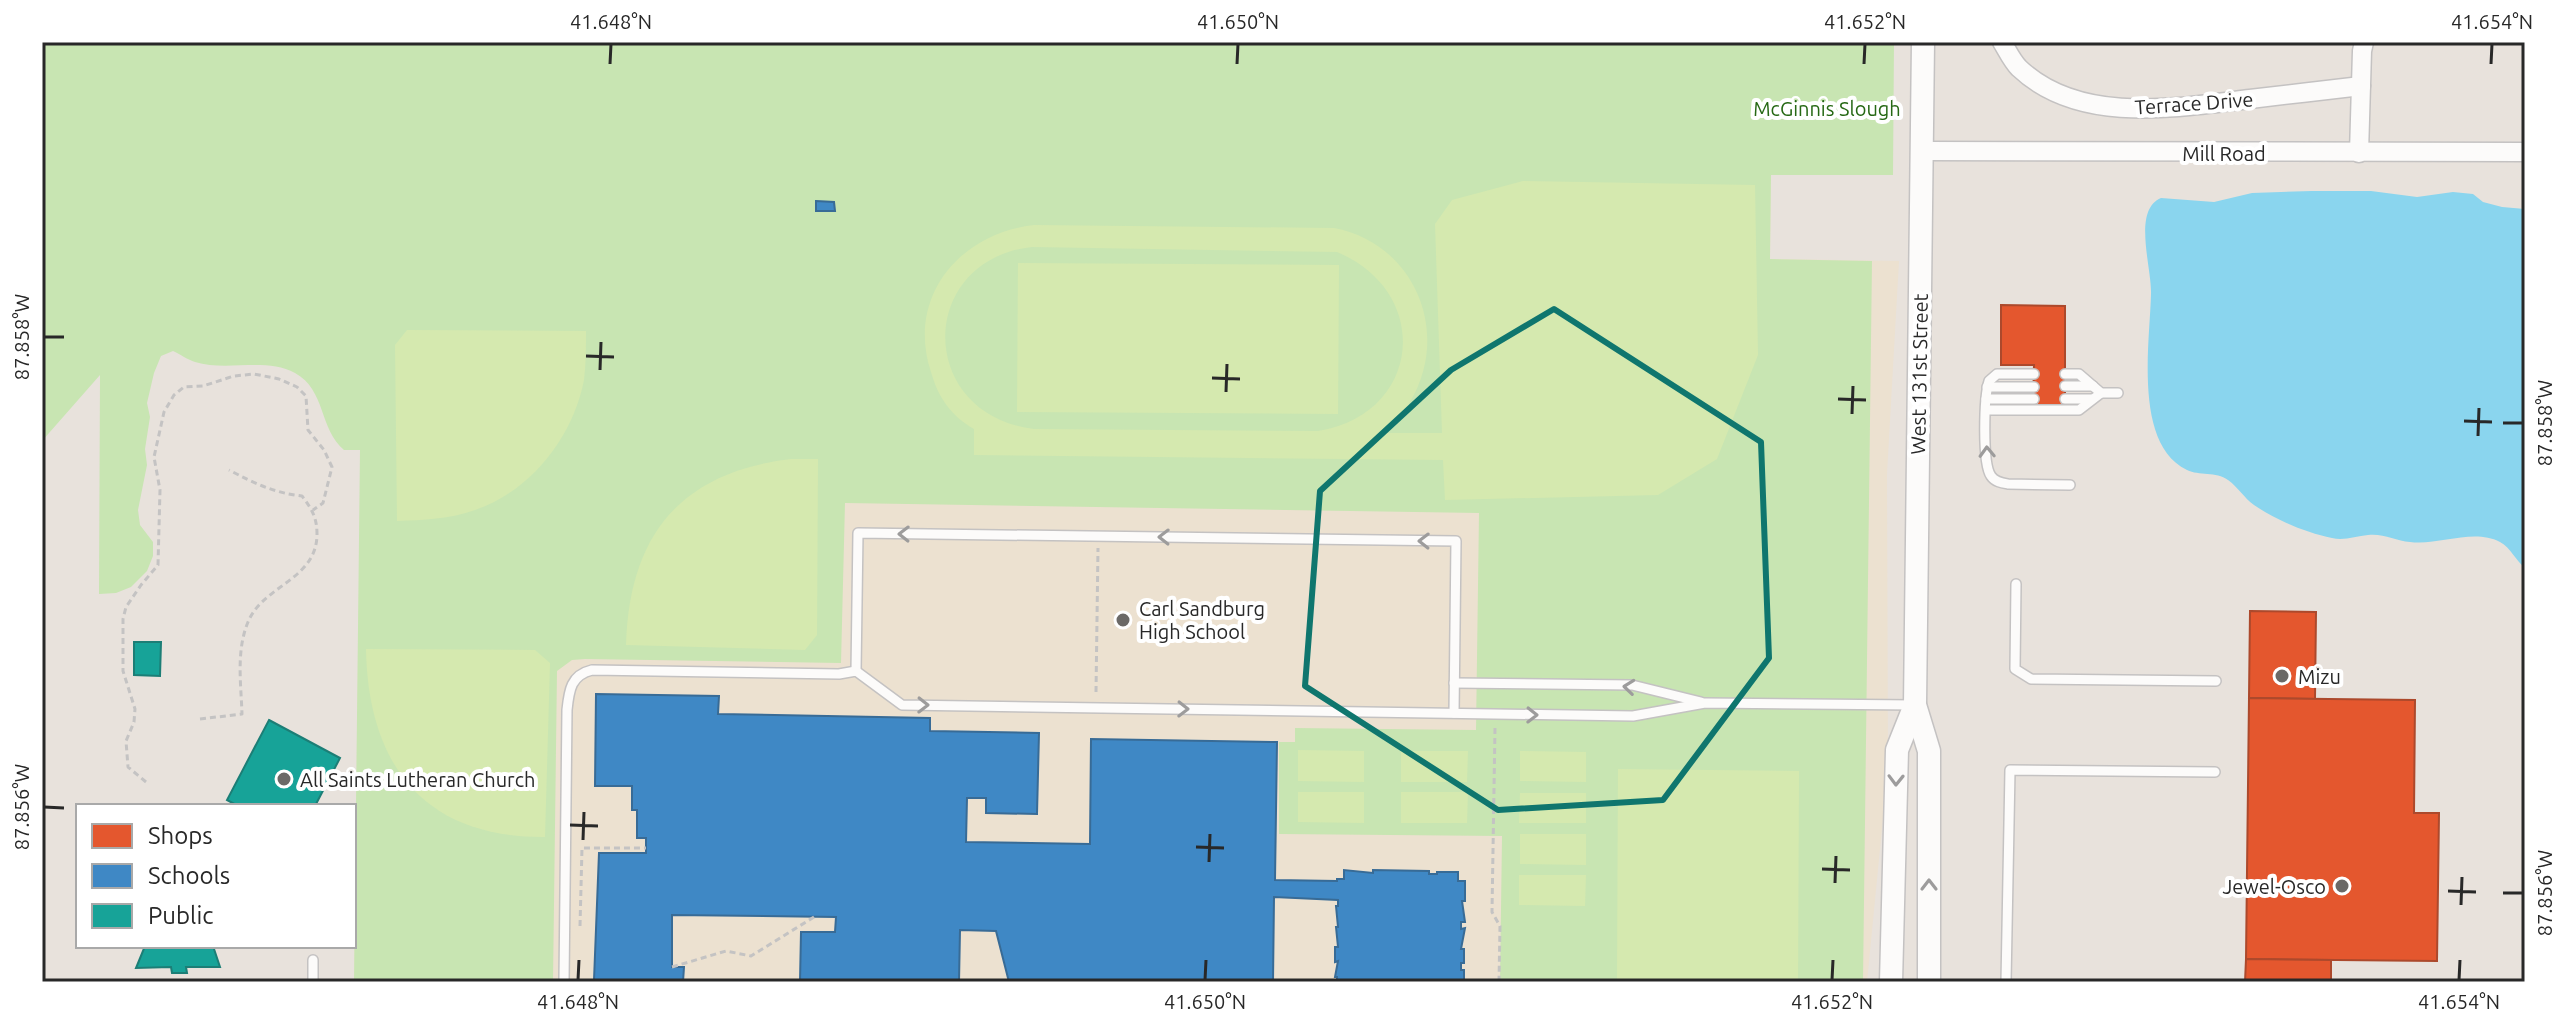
<svg xmlns="http://www.w3.org/2000/svg" width="2567" height="1024" font-family="Ubuntu,sans-serif">
<rect width="100%" height="100%" fill="#e8e2dc"/>
<!-- education -->
<polygon fill="#ece1d0" points="1771,174 1770,259 1899,261 1887,474 1888,767 1867,982 354,982 362,336"/>
<!-- green -->
<path fill="#c8e5b2" d="M 42,42 L 1894,42 L 1893,175 L 1771,175 L 1770,259 L 1872,261 L 1863,982 L 1500,982 L 1502,836 L 1279,834 L 1279,742 L 1295,742 L 1295,728 L 1476,730 L 1479,513 L 845,503 L 841,663 L 585,659 L 572,660 L 557,671 L 553,982 L 354,982 L 360,450 L 344,450 C 319,429 326,390 295,373 C 266,357 226,372 195,362 C 188,360 180,354 173,351 L 161,356 L 154,373 L 147,403 L 150,417 L 145,449 L 147,465 L 138,510 L 140,525 L 153,542 L 153,556 L 147,571 L 131,587 L 116,593 L 99,594 L 100,375 L 42,441 Z"/>
<!-- pitch -->
<g fill="#d5e9af" fill-rule="evenodd">
<path d="M 1523,181 L 1755,185 L 1758,355 L 1717,459 L 1658,495 L 1445,500 L 1443,460 L 974,455 L 974,429 C 951,416 938,397 931,372 C 906,297 960,233 1034,225 L 1334,228 C 1414,243 1452,332 1410,402 C 1402,415 1391,424 1380,433 L 1442,433 L 1435,224 L 1452,200 ZM 1032,247 L 1337,252 C 1433,292 1422,414 1318,431 L 1034,429 C 916,415 916,260 1032,247 Z"/>
<polygon points="1018,263 1339,265 1338,414 1017,412"/>
<path d="M 407,330 L 586,331 C 586,347 586,364 584,380 C 573,437 531,491 475,510 C 450,519 423,520 397,521 L 395,345 Z"/>
<path d="M 791,459 L 818,459 L 817,635 L 805,650 L 626,645 C 629,536 680,472 791,459 Z"/>
<path d="M 366,649 L 535,650 L 550,663 L 545,837 C 424,838 368,765 366,649 Z"/>
<polygon points="1298,750 1364,751 1364,782 1298,781"/>
<polygon points="1401,751 1468,751 1467,782 1401,782"/>
<polygon points="1520,751 1586,752 1586,782 1520,781"/>
<polygon points="1618,769 1799,771 1798,982 1617,982"/>
<polygon points="1298,792 1364,792 1364,823 1298,822"/>
<polygon points="1401,792 1468,792 1467,823 1401,823"/>
<polygon points="1520,793 1586,793 1586,823 1519,823"/>
<polygon points="1520,834 1586,834 1586,865 1520,864"/>
<polygon points="1519,875 1586,875 1585,906 1519,905"/>
</g>
<!-- water -->
<path fill="#8ad5ee" d="M 2312,191 L 2371,191 L 2417,197 L 2453,192 L 2473,194 L 2483,202 L 2502,207 L 2525,209 L 2525,568 C 2516,561 2511,548 2500,542 C 2473,528 2438,546 2410,542 C 2396,541 2383,533 2368,535 C 2356,536 2344,541 2332,538 C 2306,533 2276,520 2254,505 C 2244,498 2238,487 2228,480 C 2216,471 2199,476 2187,470 C 2133,444 2150,342 2151,294 C 2152,268 2132,210 2161,198 L 2214,202 L 2252,193 Z"/>
<!-- shops -->
<g fill="#e4572e" stroke="#ac492c" stroke-width="2">
<polygon points="2001,305 2065,306 2065,408 2033,408 2034,365 2001,365"/>
<polygon points="2250,611 2316,612 2315,699 2249,698"/>
<polygon points="2249,698 2415,700 2414,813 2439,813 2437,961 2246,959"/>
<polygon points="2246,959 2331,960 2331,982 2245,982"/>
</g>
<!-- schools -->
<g fill="#3f88c5" stroke="#386b96" stroke-width="2">
<polygon points="816,201 834,202 835,211 816,211"/>
<polygon points="596,694 719,696 718,714 930,718 930,731 1039,733 1037,814 986,813 986,798 967,798 966,842 1090,844 1091,739 1277,742 1275,880 1337,881 1337,879 1344,879 1344,870 1373,873 1373,870 1429,871 1429,874 1437,874 1437,872 1458,872 1458,881 1465,881 1465,901 1462,901 1465,922 1461,922 1461,929 1465,928 1461,949 1464,949 1464,963 1461,963 1461,970 1464,970 1464,982 1337,982 1337,977 1335,977 1338,961 1335,962 1335,947 1338,947 1336,927 1338,927 1336,906 1338,906 1338,900 1274,897 1273,982 1009,982 996,931 960,930 959,982 800,982 801,932 835,932 836,917 672,915 672,967 684,967 683,982 594,980 599,853 646,853 646,838 637,838 637,810 632,810 632,786 595,786"/>
</g>
<!-- public -->
<g fill="#17a398" stroke="#1c7e76" stroke-width="2">
<polygon points="134,642 161,642 160,676 134,675"/>
<polygon points="269,720 340,758 315,806 238,806 227,800"/>
<polygon points="145,946 213,946 220,967 186,967 187,973 172,973 171,967 136,968"/>
</g>
<g fill="none" stroke-linecap="round" stroke-linejoin="round">
<defs>
<g id="service">
<path d="M 2034,374 L 1997,374 L 1989,381 C 1984,397 1982,463 1991,476 C 1995,482 2002,483 2008,484 L 2070,485"/>
<polyline points="2065,374 2079,374 2101,393 2118,393"/>
<polyline points="2065,386 2093,386"/>
<polyline points="1987,387 2034,387"/>
<polyline points="1986,399 2034,399"/>
<polyline points="2065,399 2092,399"/>
<polyline points="1986,410 2079,410 2101,393"/>
<polyline points="2016,584 2015,669 2031,679 2216,681"/>
<polyline points="856,671 858,533 1456,541 1454,713"/>
<polyline points="1454,683 1632,685 1701,702"/>
<polyline points="313,982 313,960"/>
<path d="M 564,982 L 567,710 C 569,690 571,675 592,670 L 839,674 L 856,671 L 902,705 L 1633,716 L 1705,703 L 1915,705"/>
<polyline points="2006,982 2010,770 2215,772"/>
</g>
<g id="minor">
<path d="M 2002,42 C 2007,50 2012,61 2019,68 C 2079,125 2176,108 2250,99 C 2287,95 2324,90 2361,86"/>
<polyline points="1923,151 2525,152"/>
<polyline points="2359,153 2362,51 2364,42"/>
</g>
<g id="tertiary">
<polyline points="1923,42 1915,705 1929,751 1929,982"/>
<polyline points="1891,982 1897,750 1915,705"/>
</g>
</defs>
<!-- service casing -->
<use href="#service" stroke="#c4c2c2" stroke-width="12"/>
<!-- minor casing -->
<use href="#minor" stroke="#c4c2c2" stroke-width="21"/>
<!-- tertiary casing -->
<use href="#tertiary" stroke="#c4c2c2" stroke-width="25"/>
<!-- path -->
<g stroke="#c4c3c3" stroke-width="3" stroke-dasharray="6 4" stroke-linecap="butt">
<polyline points="1096,692 1098,548"/>
<path d="M 200,719 L 242,714 C 241,683 236,651 248,622 C 263,585 317,580 317,534 C 317,518 312,509 302,496 C 274,493 254,483 229,470"/>
<polyline points="1495,728 1492,912 1500,926 1499,982"/>
<polyline points="146,782 128,767 126,741 134,722 135,709 123,671 123,619 126,607 141,585 158,565 160,490 154,457 164,412 174,395 184,387 203,386 234,376 254,374 279,379 297,387 306,396 308,430 324,450 332,467 323,503 313,510"/>
<polyline points="580,926 582,848 646,848"/>
<polyline points="672,967 726,951 751,956 814,917"/>
</g>
<!-- service -->
<use href="#service" stroke="#fcfbfa" stroke-width="9"/>
<!-- minor -->
<use href="#minor" stroke="#fcfbfa" stroke-width="18"/>
<!-- tertiary -->
<use href="#tertiary" stroke="#fcfbfa" stroke-width="22"/>
</g>
<!-- one-way arrows -->
<defs><path id="oneway-chevron" d="M-2-3.5L2.5 0L-2 3.5" fill="none" stroke-width="1.6" stroke-linecap="round" stroke-linejoin="round" transform="scale(2)"/></defs>
<g stroke="#9d9c9c">
<use href="#oneway-chevron" transform="translate(1987 452) rotate(-92)"/>
<use href="#oneway-chevron" transform="translate(904 534) rotate(-179)"/>
<use href="#oneway-chevron" transform="translate(1164 537) rotate(-179)"/>
<use href="#oneway-chevron" transform="translate(1424 541) rotate(-179)"/>
<use href="#oneway-chevron" transform="translate(1629 687) rotate(-174)"/>
<use href="#oneway-chevron" transform="translate(923 705) rotate(1)"/>
<use href="#oneway-chevron" transform="translate(1183 709) rotate(1)"/>
<use href="#oneway-chevron" transform="translate(1532 715) rotate(1)"/>
<use href="#oneway-chevron" transform="translate(1896 780) rotate(91)"/>
<use href="#oneway-chevron" transform="translate(1929 885) rotate(-90)"/>
</g>
<!-- marked area -->
<path fill="none" stroke="#0f766e" stroke-width="6" stroke-linejoin="round" d="M 1554,309 L 1761,442 L 1769,658 L 1663,800 L 1498,810 L 1305,686 L 1320,491 L 1451,370 Z"/>
<!-- ticks -->
<path fill="none" stroke="#282828" stroke-width="3" d="M 610,64 L 611,44M 1237,64 L 1238,44M 1864,64 L 1865,44M 2491,64 L 2492,44M 44,337 L 64,337M 586,356 L 614,357M 600,370 L 601,342M 1212,378 L 1240,379M 1226,392 L 1227,364M 1838,399 L 1866,400M 1852,414 L 1853,386M 2464,421 L 2492,422M 2503,423 L 2523,423M 2478,436 L 2479,408M 44,807 L 64,808M 570,825 L 598,826M 583,840 L 584,812M 1196,847 L 1224,848M 1209,862 L 1210,834M 1822,869 L 1850,870M 1835,883 L 1836,856M 2448,891 L 2476,892M 2503,893 L 2523,893M 2461,905 L 2462,877M 578,980 L 579,960M 1205,980 L 1206,960M 1832,980 L 1833,960M 2459,980 L 2460,960"/>
<!-- markers -->
<g fill="#6b6967" stroke="#fff" stroke-width="3">
<circle cx="1123" cy="620" r="8"/>
<circle cx="2282" cy="676" r="8"/>
<circle cx="284" cy="779" r="8"/>
<circle cx="2342" cy="886" r="8"/>
</g>
<g text-anchor="middle" dominant-baseline="central" stroke-width="8" stroke-linejoin="round" paint-order="stroke">
<!-- street labels -->
<g font-size="20" fill="#282828" stroke="#fff">
<text transform="translate(2194 103) rotate(-4)">Terrace Drive</text>
<text x="2224" y="153">Mill Road</text>
<text transform="translate(1919 374) rotate(-89)">West 131st Street</text>
</g>
<!-- park labels -->
<g font-size="20" fill="#266814" stroke="#fff">
<text x="1827" y="108">McGinnis Slough</text>
</g>
<!-- poi labels -->
<g font-size="20" fill="#282828" stroke="#fff" text-anchor="start">
<text x="1139" y="608">Carl Sandburg<tspan x="1139" dy="23">High School</tspan></text>
<text x="2298" y="676">Mizu</text>
<text x="300" y="779">All Saints Lutheran Church</text>
<text x="2326" y="886" text-anchor="end">Jewel-Osco</text>
</g>
</g>
<!-- border -->
<rect width="2567" height="1024" fill="none" stroke="#ffffff" stroke-width="88"/>
<!-- legend -->
<rect x="76" y="804" width="280" height="144" fill="#ffffff" stroke="#a9a9a9" stroke-width="2"/>
<rect x="92" y="824" width="40" height="24" fill="#e4572e" stroke="#a9a9a9" stroke-width="2"/>
<text x="148" y="844" font-size="24" fill="#282828">Shops</text>
<rect x="92" y="864" width="40" height="24" fill="#3f88c5" stroke="#a9a9a9" stroke-width="2"/>
<text x="148" y="884" font-size="24" fill="#282828">Schools</text>
<rect x="92" y="904" width="40" height="24" fill="#17a398" stroke="#a9a9a9" stroke-width="2"/>
<text x="148" y="924" font-size="24" fill="#282828">Public</text>
<rect x="44" y="44" width="2479" height="936" fill="none" stroke="#282828" stroke-width="3"/>
<g font-size="20" text-anchor="middle" fill="#282828">
<text x="611" y="29">41.648°N</text>
<text x="1238" y="29">41.650°N</text>
<text x="1865" y="29">41.652°N</text>
<text x="2492" y="29">41.654°N</text>
<text transform="translate(22 337) rotate(-90)" y="7">87.858°W</text>
<text transform="translate(2545 423) rotate(-90)" y="7">87.858°W</text>
<text transform="translate(22 807) rotate(-90)" y="7">87.856°W</text>
<text transform="translate(2545 893) rotate(-90)" y="7">87.856°W</text>
<text x="578" y="1009">41.648°N</text>
<text x="1205" y="1009">41.650°N</text>
<text x="1832" y="1009">41.652°N</text>
<text x="2459" y="1009">41.654°N</text>
</g>
</svg>
